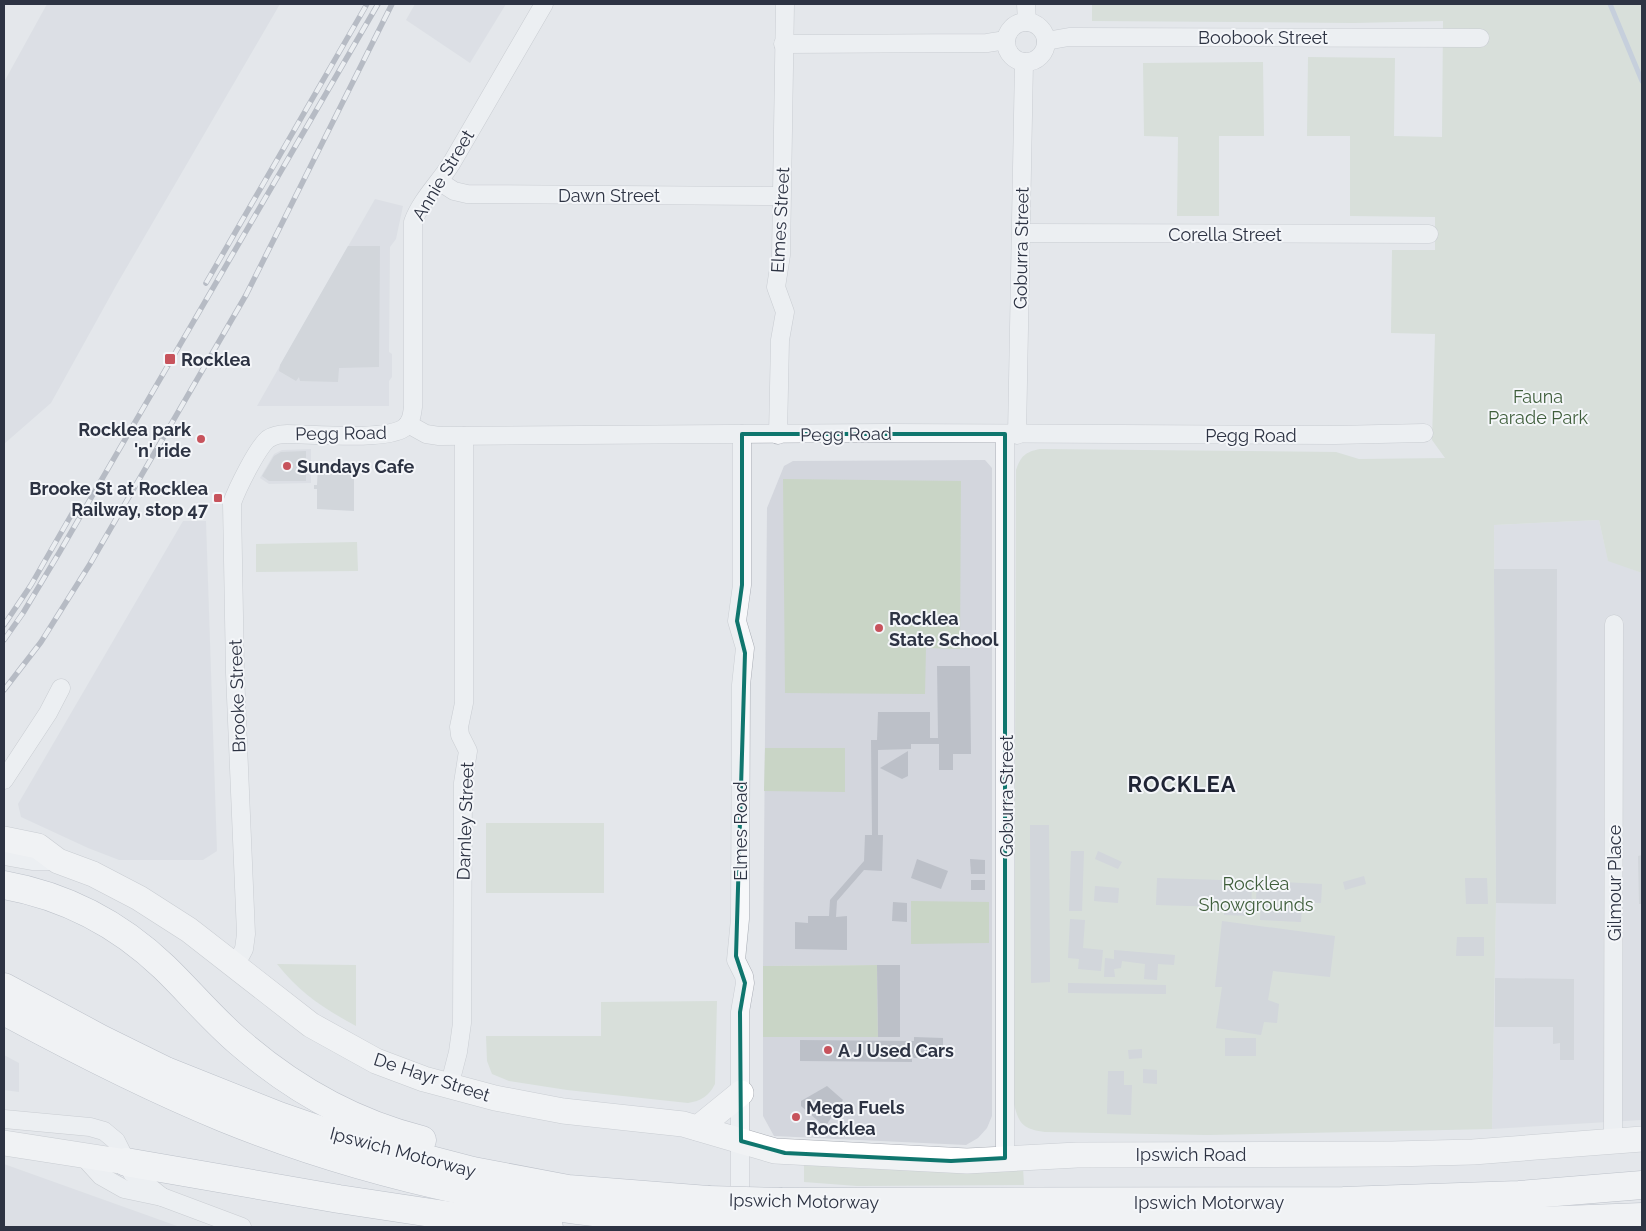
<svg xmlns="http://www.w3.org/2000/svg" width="1646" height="1231" font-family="Raleway,sans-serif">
<rect width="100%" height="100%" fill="#e4e7eb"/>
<!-- built -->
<g fill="#d3d6dd">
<polygon points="47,4 280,4 117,284 51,403 4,444 4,82"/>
<polygon points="415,4 506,4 470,63 406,20"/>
<polygon points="375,199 403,206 396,239 390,247 389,352 392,354 392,377 389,381 389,406 257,406"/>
<polygon points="311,449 311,483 269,484 260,478 274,454 282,450"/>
<polygon points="985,460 992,468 992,1116 987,1128 978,1138 966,1145 774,1136 763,1116 763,1037 878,1037 877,965 763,966 767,508 784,466 793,461"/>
<polygon points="1599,520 1608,560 1642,573 1642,1120 1492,1129 1496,903 1494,525"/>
<polygon points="183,521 206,521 217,851 203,860 119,860 88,848 21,817 18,804"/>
<polygon points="4,1055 19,1063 19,1092 4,1090"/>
<polygon points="4,1164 180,1227 4,1227"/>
</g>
<!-- green -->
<g fill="#c9d5c6">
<path d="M 1092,4 L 1642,4 L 1642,573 L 1608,561 L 1599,520 L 1494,525 L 1496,903 L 1492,1129 L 1207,1135 L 1045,1132 C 1024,1129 1019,1125 1014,1104 L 1016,470 C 1021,456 1025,452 1040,449 L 1336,452 L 1359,459 L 1445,458 L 1432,440 L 1435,334 L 1391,333 L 1392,250 L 1435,250 L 1435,217 L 1350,216 L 1350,136 L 1307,136 L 1308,57 L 1395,58 L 1394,136 L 1442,137 L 1443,21 L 1354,23 L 1092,21 Z"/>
<polygon points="1263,62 1264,136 1219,136 1219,216 1177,216 1178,137 1144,136 1143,63"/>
<polygon points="783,479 961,481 960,649 926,648 925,694 785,693"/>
<polygon points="357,542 358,571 256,572 256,544"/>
<polygon points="765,748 845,748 845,792 764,791"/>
<rect x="486" y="823" width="118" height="70"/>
<polygon points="911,901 989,902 989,943 911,944"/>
<path d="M 277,964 L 356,965 L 356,1026 C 323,1008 300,993 277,964 Z"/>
<polygon points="877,965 878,1037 763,1037 763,966"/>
<path d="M 717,1001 L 715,1084 C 709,1096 701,1101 688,1103 L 567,1090 L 509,1081 L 492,1074 L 487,1061 L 486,1036 L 601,1036 L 601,1002 Z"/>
<polygon points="804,1162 1023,1167 1024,1185 857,1186 804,1182"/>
</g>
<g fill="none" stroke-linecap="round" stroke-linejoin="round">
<!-- stream -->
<polyline stroke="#a2b2c9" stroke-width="5" points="1610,4 1642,81"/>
</g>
<!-- building -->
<g fill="#bcc0c8">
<polygon points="348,246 380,246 379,367 339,368 338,382 300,381 299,377 296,381 279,371 280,365"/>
<polygon points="306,451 306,481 269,481 262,476 274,456 281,452"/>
<polygon points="338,464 354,464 354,511 317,509 317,489 314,489 314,485 317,485 318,466 337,466"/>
<polygon points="1494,569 1557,569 1556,904 1496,903"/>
<polygon points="937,666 970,666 971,754 953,754 953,770 939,770 939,744 911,744 911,749 878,750 878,835 883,835 882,871 864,870 837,901 836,917 847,916 847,950 795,949 795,922 808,923 808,916 829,916 830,900 864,861 865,835 872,835 871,740 877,740 878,712 930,712 930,738 938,738"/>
<polygon points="908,751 908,776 902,779 880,768"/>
<polygon points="1030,825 1049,825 1050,982 1031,983"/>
<polygon points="1071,851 1084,851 1082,911 1069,911"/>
<polygon points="1098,851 1122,862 1118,869 1095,859"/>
<polygon points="1642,855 1642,904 1639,904 1638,856"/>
<polygon points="917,859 948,871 941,889 911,878"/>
<polygon points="970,859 985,860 985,874 971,874"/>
<polygon points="1364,876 1366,884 1345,890 1343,882"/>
<polygon points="1157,878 1252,881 1251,916 1224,915 1224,907 1156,905"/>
<polygon points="1465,878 1487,878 1488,904 1466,904"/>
<rect x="971" y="880" width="14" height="10"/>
<polygon points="1257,881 1322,884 1321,903 1256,900"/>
<polygon points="1095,886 1119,888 1118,903 1094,901"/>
<polygon points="893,902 907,903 907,922 892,921"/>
<polygon points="1261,903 1302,906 1301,922 1260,920"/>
<polygon points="1070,919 1085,920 1083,948 1103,950 1101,971 1078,969 1079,959 1068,958"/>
<polygon points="1222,921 1335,936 1330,977 1273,971 1268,1000 1279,1004 1277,1023 1264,1022 1261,1035 1216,1028 1222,987 1215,987"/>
<polygon points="1457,937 1484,937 1484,956 1456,956"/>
<polygon points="1114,950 1175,955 1174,965 1158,964 1157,980 1144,979 1145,964 1122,961 1121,968 1114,969 1115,977 1104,977 1105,958 1114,959"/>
<polygon points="877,965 900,965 900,1037 878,1037"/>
<polygon points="1495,978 1574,979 1574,1060 1560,1060 1560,1043 1553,1044 1553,1027 1495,1027"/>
<polygon points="1068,983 1166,985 1166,994 1068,993"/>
<polygon points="914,1037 943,1038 943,1059 914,1058 912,1056 912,1062 800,1061 800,1040 914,1041"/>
<rect x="1225" y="1038" width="31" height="18"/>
<polygon points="1142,1049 1142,1058 1129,1059 1128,1050"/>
<polygon points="1143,1069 1157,1070 1157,1084 1143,1083"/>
<polygon points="1108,1071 1124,1071 1124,1085 1132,1085 1131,1115 1107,1114"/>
<polygon points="827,1086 843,1100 825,1127 801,1106 801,1101"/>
</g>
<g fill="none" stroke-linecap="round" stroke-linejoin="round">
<defs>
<g id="street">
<polyline points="1026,4 1027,22"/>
<circle cx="1026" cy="42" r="20"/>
<polyline points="1046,41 1069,37 1480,38"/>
<polyline points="783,44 987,43 1006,40"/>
<polyline points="440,182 454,191 467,194 781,196"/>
<polyline points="1021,233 1429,234"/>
<polyline points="408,424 426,434 439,436 887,433 1335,435 1424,433"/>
<polyline points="778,435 780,340 785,312 776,287 781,255 785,4"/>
<polyline points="1017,435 1024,62"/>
<polyline points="4,780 48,713 61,688"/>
<polyline points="4,856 32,861 58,861"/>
<path d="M 235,966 L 244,949 L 246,934 L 235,673 L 232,503 C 237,489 257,448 268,439 C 274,435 280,434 287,434 C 312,434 385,441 404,428 C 411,423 412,415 413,407 L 413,222 C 421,200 439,183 451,164 C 482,111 513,57 544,4"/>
<polyline points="449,1087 458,1052 462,1023 463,783 468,751 460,735 459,727 464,703 464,436"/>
<polyline points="4,1119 90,1127 104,1131 116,1141 132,1173 162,1197"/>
<polyline points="1613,1141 1614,624"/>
<polyline points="81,1154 101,1176 124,1189 162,1197 242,1227"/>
<polyline points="1005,1158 1005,434"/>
<polyline points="740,1212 740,1012 745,983 744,976 736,960 740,919 741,685 745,648 737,621 742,585 742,434"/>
</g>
<g id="secondary">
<polyline points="4,839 38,846 58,861 93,874 139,898 189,930 311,1025 376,1061 424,1079 495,1098 563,1111 683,1124 775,1151 967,1161 1077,1155 1392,1154 1473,1152 1642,1139"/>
<polyline points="698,1128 741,1093"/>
<polyline points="4,1143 126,1162"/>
</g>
<g id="highway">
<path d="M 4,885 C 65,896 119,924 164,967 C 189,991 212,1019 239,1042 C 292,1088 354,1123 422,1140"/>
<polyline points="4,987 101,1039 166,1071 279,1116 331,1134 473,1171 568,1189 708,1200"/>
<path d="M 4,1011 C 76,1050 148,1087 224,1118 C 374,1179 549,1216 710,1221"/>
<polyline points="126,1162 339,1199 465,1218 549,1227"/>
<polyline points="782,1202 1343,1201 1519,1195 1642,1185"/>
<polyline points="782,1222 1513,1222 1642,1217"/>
</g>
</defs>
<!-- street casing -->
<use href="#street" stroke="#a9adb5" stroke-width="19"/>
<!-- secondary casing -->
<use href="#secondary" stroke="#a9adb5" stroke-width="26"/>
<!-- highway casing -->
<use href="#highway" stroke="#8d93a1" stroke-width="29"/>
<!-- street -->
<use href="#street" stroke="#f7f8fa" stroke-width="18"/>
<!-- secondary -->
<use href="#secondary" stroke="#fff" stroke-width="25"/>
<!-- highway -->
<use href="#highway" stroke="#fff" stroke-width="28"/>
<defs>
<g id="rail">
<polyline points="206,283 367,4"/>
<polyline points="4,625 31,585 73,512"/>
<polyline points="4,640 23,613 59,553 378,4"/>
<polyline points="4,690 41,642 90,564 246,295 392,4"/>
</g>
</defs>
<!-- rail casing -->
<use href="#rail" stroke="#7f8594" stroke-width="5.5"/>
<!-- rail -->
<use href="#rail" stroke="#f4f6f9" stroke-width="4" stroke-dasharray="11" stroke-linecap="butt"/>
<defs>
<g id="highway-bridge">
<polyline points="708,1200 782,1202"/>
<polyline points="710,1221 782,1222"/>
</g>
</defs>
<!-- highway-bridge casing -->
<use href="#highway-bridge" stroke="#8d93a1" stroke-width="29" stroke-linecap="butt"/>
<!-- highway-bridge -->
<use href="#highway-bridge" stroke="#fff" stroke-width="28"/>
</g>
<!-- marked area -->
<path d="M0 0H1646V1231H0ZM 742,434 L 1005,434 L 1005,1158 L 951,1161 L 785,1153 L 741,1141 L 740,1012 L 745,983 L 736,956 L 745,653 L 737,621 L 742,585 Z" fill="#e4e7eb" fill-opacity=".55" fill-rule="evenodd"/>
<path fill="none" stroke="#0f766e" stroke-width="4" stroke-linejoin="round" d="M 742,434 L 1005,434 L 1005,1158 L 951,1161 L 785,1153 L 741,1141 L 740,1012 L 745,983 L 736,956 L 745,653 L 737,621 L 742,585 Z"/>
<!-- markers -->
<g fill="#c7535c" stroke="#f4f6f9" stroke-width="2">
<rect x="164" y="353" width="12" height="12" rx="2.5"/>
<circle cx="201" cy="439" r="5"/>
<circle cx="287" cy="466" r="5"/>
<rect x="213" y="493" width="10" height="10" rx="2.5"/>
<circle cx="879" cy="628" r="5"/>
<circle cx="828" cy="1050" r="5"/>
<circle cx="796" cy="1117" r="5"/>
</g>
<g text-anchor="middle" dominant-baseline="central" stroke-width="4" stroke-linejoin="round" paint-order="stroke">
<!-- street labels -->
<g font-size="18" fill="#2d3343" stroke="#f4f6f9">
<text x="1263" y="37">Boobook Street</text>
<text transform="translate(443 175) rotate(-59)">Annie Street</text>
<text x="609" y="195">Dawn Street</text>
<text transform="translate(780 220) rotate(-87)">Elmes Street</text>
<text x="1225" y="234">Corella Street</text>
<text transform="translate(1021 248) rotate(-89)">Goburra Street</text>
<text transform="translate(341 433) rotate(-1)">Pegg Road</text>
<text transform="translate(846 434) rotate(-1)">Pegg Road</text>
<text x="1251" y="435">Pegg Road</text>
<text transform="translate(237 696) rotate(-92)">Brooke Street</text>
<text transform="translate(1006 796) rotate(-90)">Goburra Street</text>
<text transform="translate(465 821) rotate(-88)">Darnley Street</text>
<text transform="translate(740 831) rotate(-90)">Elmes Road</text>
<text transform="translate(1614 883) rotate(-90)">Gilmour Place</text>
<text transform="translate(432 1077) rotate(18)">De Hayr Street</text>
<text transform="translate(403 1152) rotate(15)">Ipswich Motorway</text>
<text x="1191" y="1154">Ipswich Road</text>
<text transform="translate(804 1201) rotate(1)">Ipswich Motorway</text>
<text x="1209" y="1202">Ipswich Motorway</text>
</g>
<!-- poi labels -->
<g font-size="18" font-weight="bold" fill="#2d3343" stroke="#f4f6f9" text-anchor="start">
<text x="181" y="359">Rocklea</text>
<text x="191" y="429" text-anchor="end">Rocklea park<tspan x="191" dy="21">'n' ride</tspan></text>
<text x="297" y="466">Sundays Cafe</text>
<text x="208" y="488" text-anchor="end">Brooke St at Rocklea<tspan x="208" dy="21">Railway, stop 47</tspan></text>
<text x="889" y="618">Rocklea<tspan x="889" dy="21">State School</tspan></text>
<text x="838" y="1050">A J Used Cars</text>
<text x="806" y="1107">Mega Fuels<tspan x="806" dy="21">Rocklea</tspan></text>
</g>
<!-- park labels -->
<g font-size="18" fill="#3f5e3b" stroke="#f4f6f9">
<text x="1538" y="396">Fauna<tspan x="1538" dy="21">Parade Park</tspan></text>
<text x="1256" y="883">Rocklea<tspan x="1256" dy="21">Showgrounds</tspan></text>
</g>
<!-- district labels -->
<g font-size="22" font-weight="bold" letter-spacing="1" fill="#1f2434" stroke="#f4f6f9">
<text x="1182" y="784">ROCKLEA</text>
</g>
</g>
<!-- border -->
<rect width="1646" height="1231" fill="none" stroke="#2d3343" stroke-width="10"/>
</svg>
